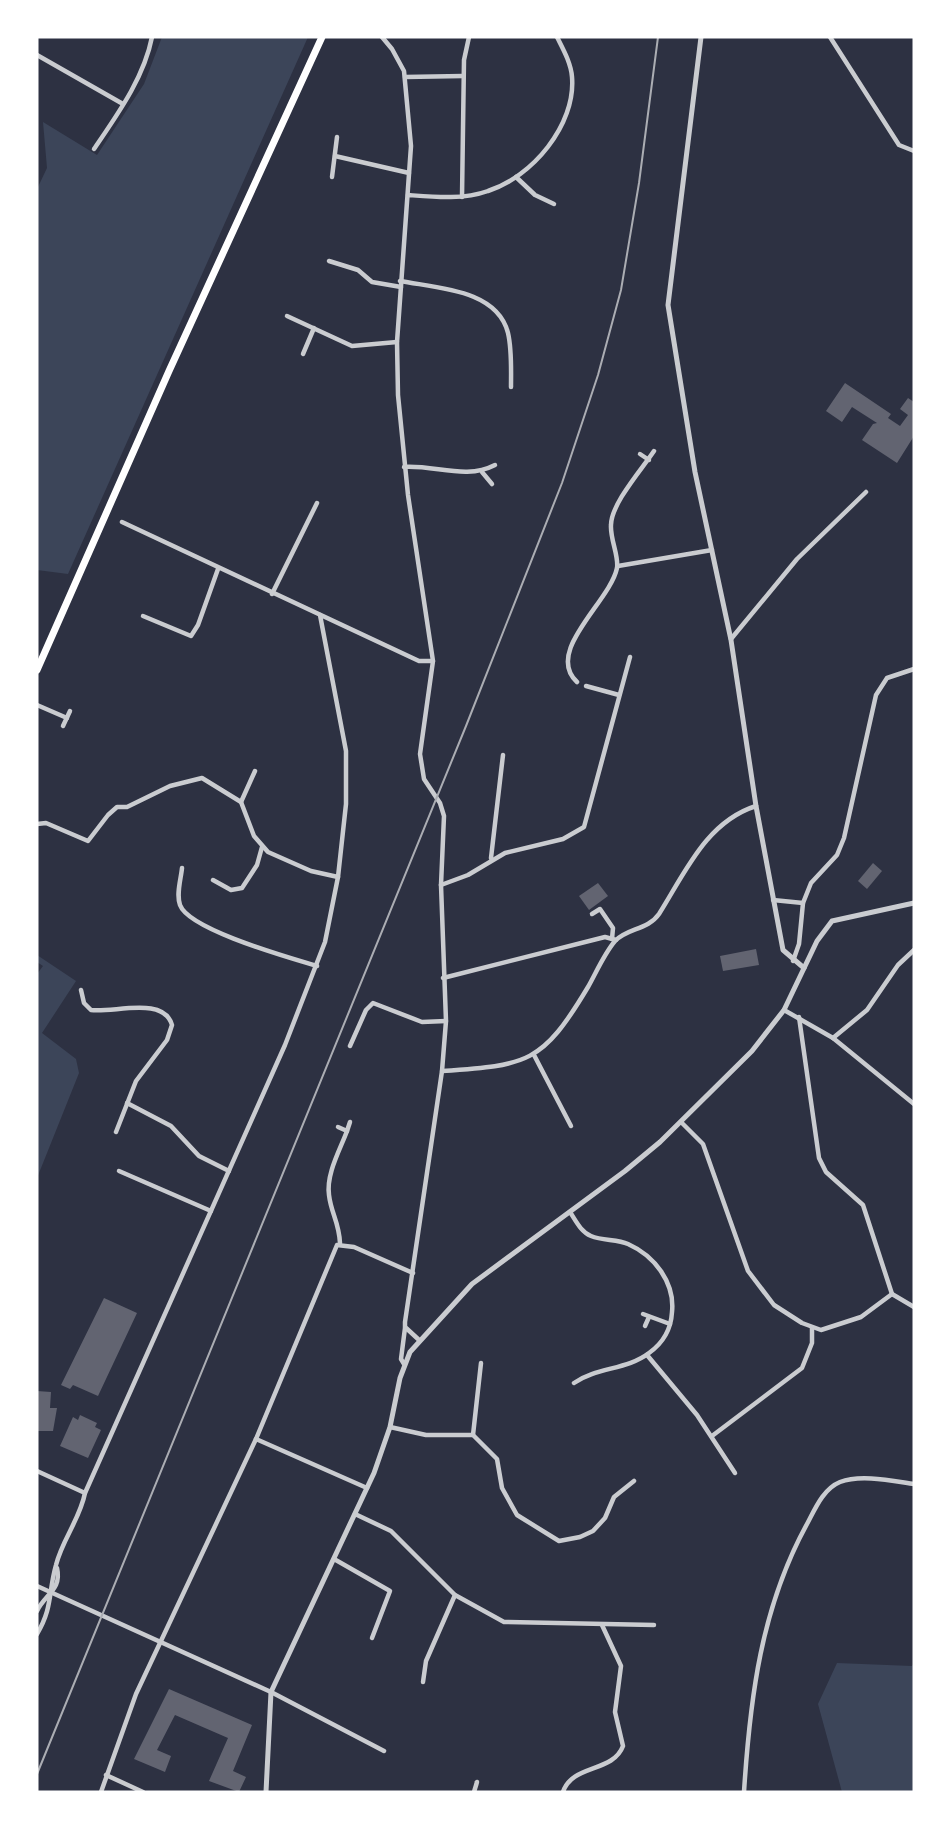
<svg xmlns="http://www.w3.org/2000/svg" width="951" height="1829" font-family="Rubik,sans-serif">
<rect width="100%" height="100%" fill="#2d3142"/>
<!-- green -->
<g fill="#3c4559">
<polygon points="162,37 308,37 68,574 37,570 37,189 47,168 43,122 97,155 144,84"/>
<polygon points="37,955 76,981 42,1033 76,1059 79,1073 37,1178 37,974 43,966 37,962"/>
<polygon points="837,1663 912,1666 914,1663 914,1792 842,1792 818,1704"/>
</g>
<!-- building -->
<g fill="#626471">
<polygon points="845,383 891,414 888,418 900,426 908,415 900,409 908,398 914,402 914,436 897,463 862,440 873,424 877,423 852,407 842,422 826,411"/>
<polygon points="873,863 882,871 867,889 858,881"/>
<polygon points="598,883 608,896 589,910 579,896"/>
<polygon points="756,949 759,965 723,971 720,956"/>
<polygon points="104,1298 137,1313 98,1396 73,1385 70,1389 61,1385"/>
<polygon points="37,1391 51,1392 50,1408 57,1408 53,1431 37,1431"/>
<polygon points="80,1415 97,1423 95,1427 101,1430 88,1458 60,1446 73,1417 78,1420"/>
<polygon points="169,1689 252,1725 233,1771 246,1777 239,1792 209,1781 228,1738 175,1715 157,1750 171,1756 165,1772 134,1759"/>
</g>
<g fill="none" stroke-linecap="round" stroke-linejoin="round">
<!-- minor -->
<g stroke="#caccd0" stroke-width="4.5">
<polyline points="382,37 392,49 404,71 411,146 397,342 398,395 408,495 433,661 420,754 424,779 440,803 444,816 441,885 446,1021 442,1071 405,1322 405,1327 418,1339"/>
<polyline points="830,37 899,145 914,151"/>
<polyline points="37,55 123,104"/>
<polyline points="405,77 463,76"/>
<path d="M 94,149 C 117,115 144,78 152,37"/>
<polyline points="335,156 409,173"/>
<polyline points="332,177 337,137"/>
<polyline points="516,177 535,195 554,204"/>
<path d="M 408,195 C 434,197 463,200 488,191 C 532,177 576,125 572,77 C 571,63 563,49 557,37"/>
<polyline points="462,197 464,60 469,37"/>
<polyline points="329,261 358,270 372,282 401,287"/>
<path d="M 400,281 C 436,288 497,289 508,333 C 512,350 511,370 511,387"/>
<polyline points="287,316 352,346 397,342"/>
<polyline points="303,354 314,328"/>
<polyline points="640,454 649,460"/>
<path d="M 404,467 C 436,465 466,480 495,465"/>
<polyline points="482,472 492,484"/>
<polyline points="122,522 419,661 433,661"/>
<polyline points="618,566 712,550"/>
<polyline points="272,594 317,503"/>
<polyline points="143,616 191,636 198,625 218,569"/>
<polyline points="731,639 797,559 866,492"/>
<path d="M 577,682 C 544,651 610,602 617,568 C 619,556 610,539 611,525 C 611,504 642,469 654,451"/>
<polyline points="586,686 619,695"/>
<polyline points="37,705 67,718"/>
<polyline points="63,726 70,711"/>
<polyline points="241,802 255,771"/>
<polyline points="37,824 46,823 88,841 108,815 117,807 127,807 170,786 202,778 241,802 254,836 268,852 311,871 338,877"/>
<polyline points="491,858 503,755"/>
<path d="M 182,868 C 181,879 176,894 180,905 C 189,930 291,958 317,966"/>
<polyline points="213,880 231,890 242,888 257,865 262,847"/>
<polyline points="441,885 468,875 505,853 563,839 584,827 630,657"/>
<polyline points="773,900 803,903"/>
<polyline points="592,914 600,909 613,928 612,939"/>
<polyline points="793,961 799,944 803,903 811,883 837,855 844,838 876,695 887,678 914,669"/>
<polyline points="443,978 605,937 616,940"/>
<path d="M 81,990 L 84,1003 L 91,1010 C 114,1013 164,996 172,1025 L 167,1040 L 136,1081 L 116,1132"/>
<polyline points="784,1010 833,1038 914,1104"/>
<polyline points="799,1017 819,1158 826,1172 863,1205 892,1294"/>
<polyline points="833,1038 867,1010 898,965 914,950"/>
<polyline points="350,1046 366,1010 373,1003 422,1022 446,1021"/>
<polyline points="534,1055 571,1126"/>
<path d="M 442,1071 C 528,1065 542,1064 588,987 C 596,973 604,954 615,941 C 627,928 648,930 659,914 C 685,873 706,822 756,806"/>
<polyline points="127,1103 171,1126 199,1156 229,1171"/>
<polyline points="681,1122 703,1144 748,1271 774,1305 802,1323 821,1330 861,1317 892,1294"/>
<polyline points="338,1127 347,1131 350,1122"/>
<polyline points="119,1171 211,1211"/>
<path d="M 570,1212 C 576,1221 581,1232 591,1236 C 603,1241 617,1239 628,1244 C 655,1256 675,1283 672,1312 C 671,1330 663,1343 649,1353 C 627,1370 597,1367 574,1383"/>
<path d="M 340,1243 C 339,1222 331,1213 329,1195 C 326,1174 340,1150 347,1131"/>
<polyline points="892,1294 914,1307"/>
<polyline points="643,1314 670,1324"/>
<polyline points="645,1326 649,1317"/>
<polyline points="647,1355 697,1415 735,1473"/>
<polyline points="404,1364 401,1359 405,1328"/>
<polyline points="390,1427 426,1435 473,1435 497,1459 502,1488 517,1515 559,1541 580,1537 593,1531 605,1518 614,1497 634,1481"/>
<polyline points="473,1435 481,1363"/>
<polyline points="712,1436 802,1368 812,1343 812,1328"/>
<polyline points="256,1439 367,1488"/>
<polyline points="37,1471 85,1493"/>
<polyline points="355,1514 391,1531 455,1595 504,1622 654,1625"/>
<polyline points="334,1559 390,1591 372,1638"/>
<polyline points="37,1586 271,1692 384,1751"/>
<path d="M 37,1611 C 45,1594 62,1590 57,1568"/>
<path d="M 37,1634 C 53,1607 48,1593 56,1565 C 62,1540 80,1519 85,1493 L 285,1045 L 325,942 L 338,877 L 346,804 L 346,751 L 320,615"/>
<polyline points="423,1682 426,1661 455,1595"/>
<polyline points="106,1775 143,1792"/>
<polyline points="101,1792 136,1694 256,1439 337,1245 354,1247 413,1273"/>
<polyline points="474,1792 477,1782"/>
<path d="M 563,1792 C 572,1764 613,1773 623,1746 L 615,1712 L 621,1666 L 602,1625"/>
<path d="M 744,1792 C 750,1698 761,1608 807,1524 C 815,1509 823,1489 840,1482 C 861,1474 893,1481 914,1484"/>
</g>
<!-- tertiary -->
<g stroke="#caccd0" stroke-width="5">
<polyline points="701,37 668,305 695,472 731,640 756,806 783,950 804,968"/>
<polyline points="266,1792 271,1692 374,1473 390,1427 400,1378 410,1352 472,1284 625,1171 660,1142 752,1051 784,1010 817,941 832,921 914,903"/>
</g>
<!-- primary -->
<polyline stroke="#fff" stroke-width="7" points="37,670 169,371 322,37"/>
<!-- rail -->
<polyline stroke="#abadb3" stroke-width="2" points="37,1774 466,726 562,483 598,375 621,290 639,183 658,37"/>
</g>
<!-- border -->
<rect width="951" height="1829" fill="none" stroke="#ffffff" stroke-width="77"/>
</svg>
